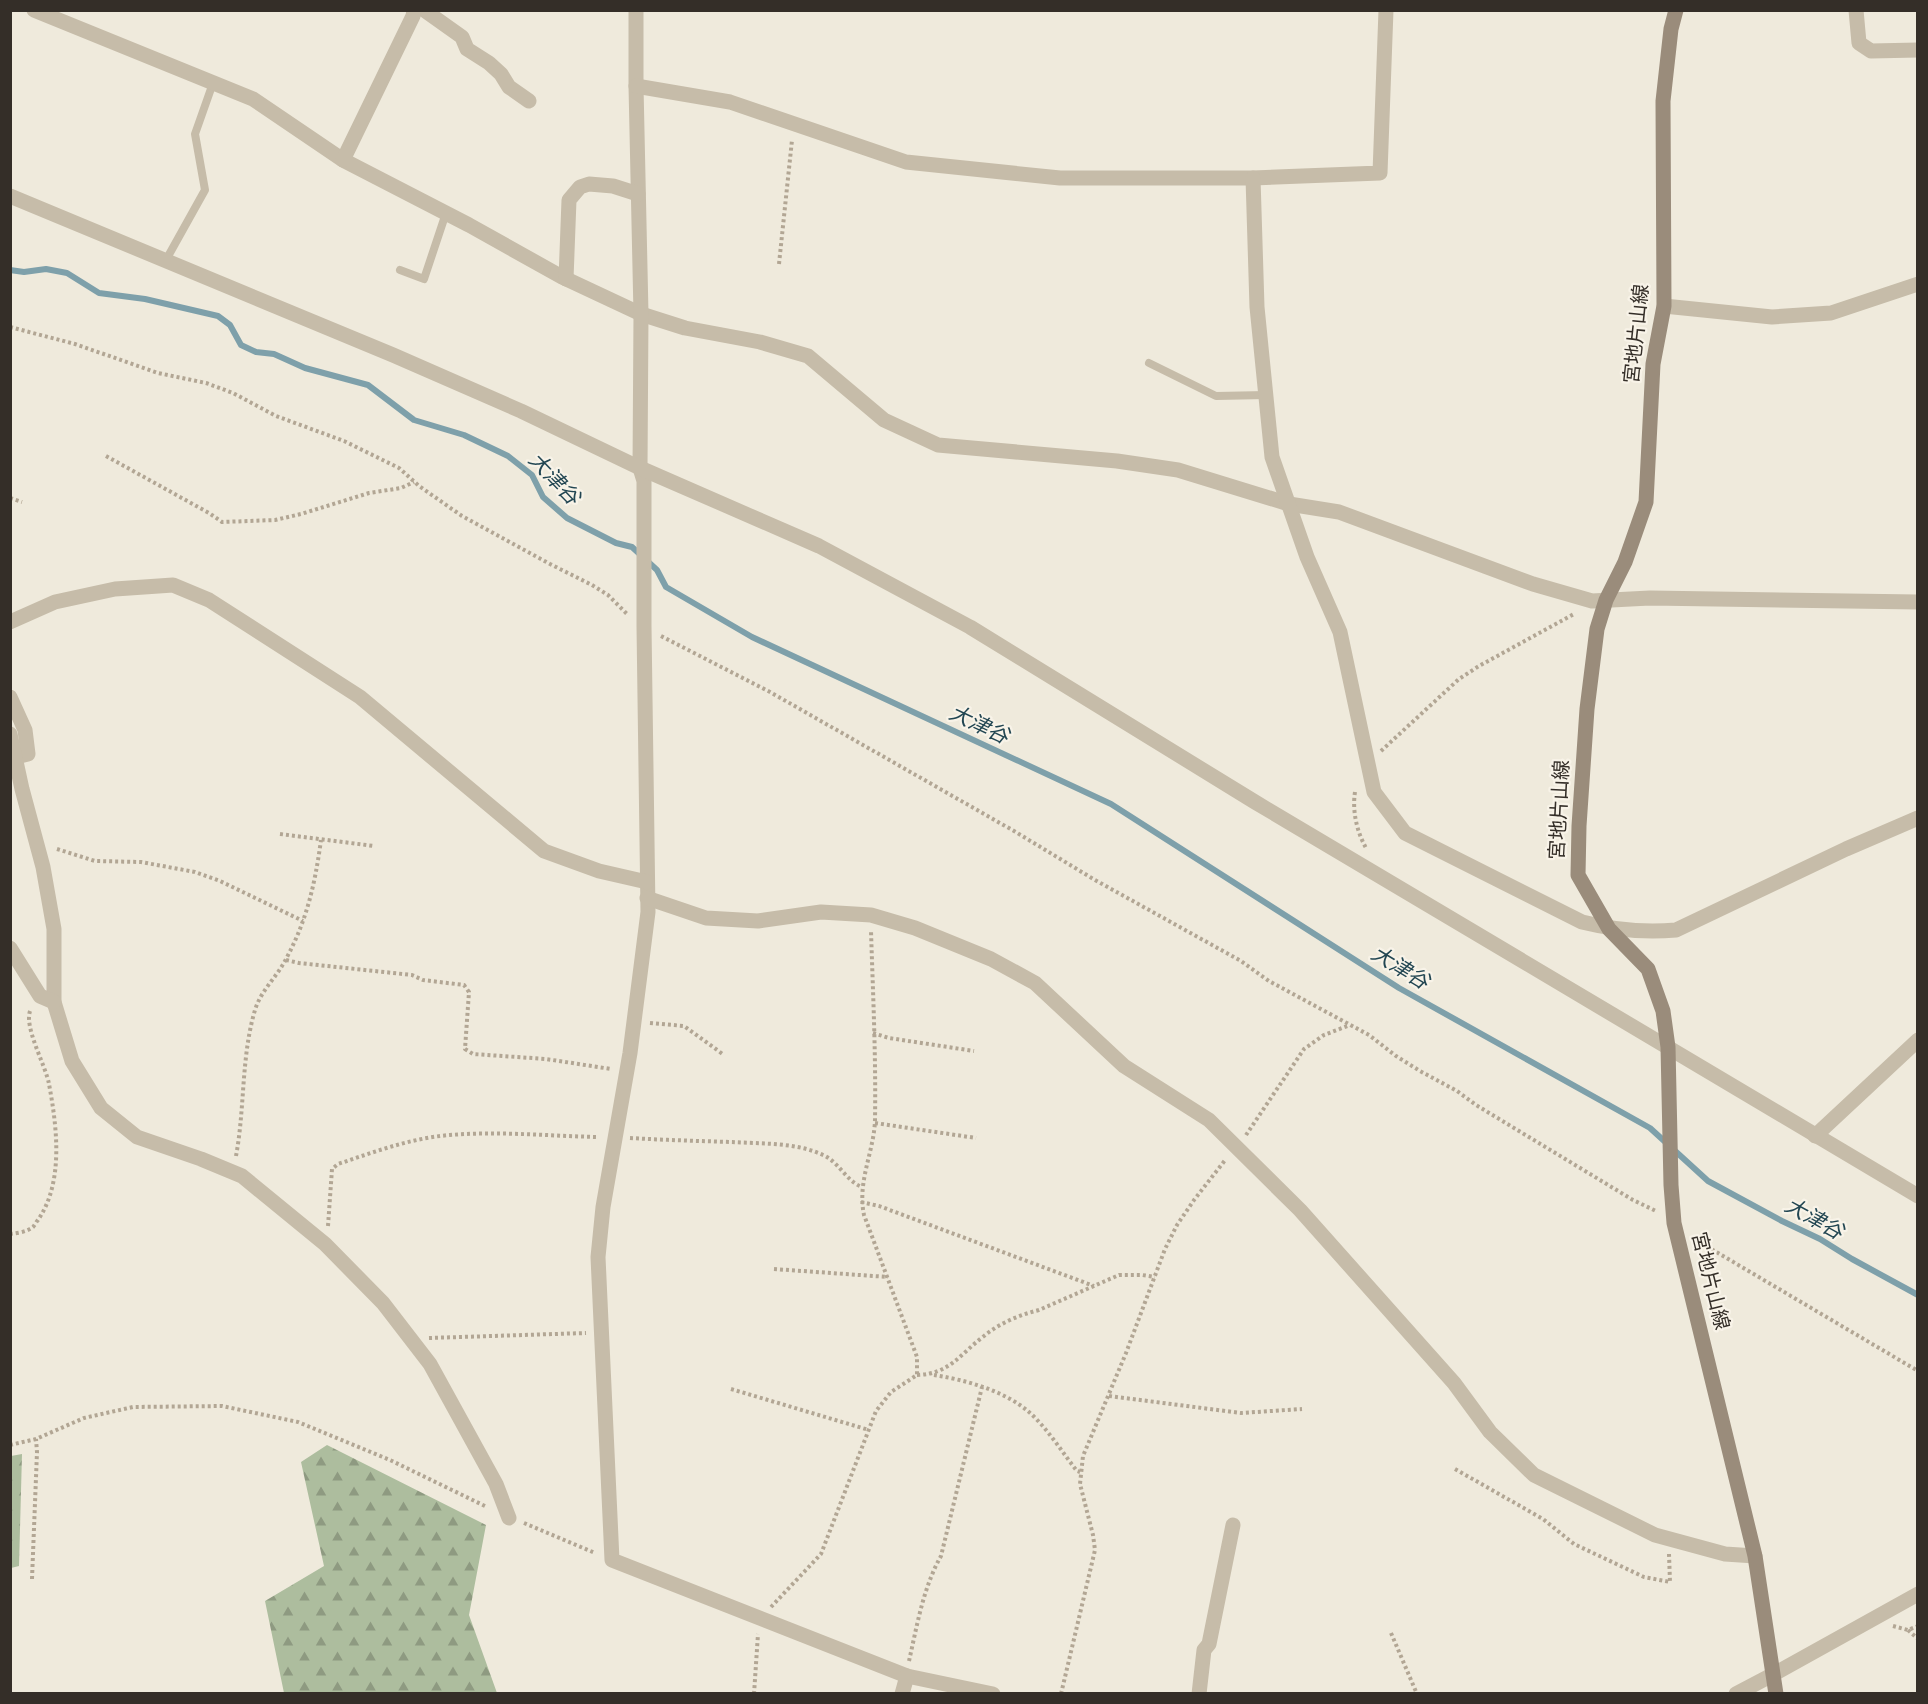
<svg xmlns="http://www.w3.org/2000/svg" width="1928" height="1704" font-family="'Sofia Sans Condensed','Noto Sans JP',sans-serif">
<defs>
<pattern id="forest-firs" width="22" height="20" patternUnits="userSpaceOnUse" patternTransform="scale(1.5)"><rect width="22" height="20" fill="#adbd9e"/><path d="M5 1l3.5 6h-7zM16 11l3.5 6h-7z" fill="#8e9a81"/></pattern>
</defs>
<rect width="100%" height="100%" fill="#efeadc"/>
<!-- forest -->
<g fill="url(#forest-firs)">
<polygon points="327,1445 486,1525 469,1615 497,1693 284,1693 265,1601 324,1566 301,1462"/>
<polygon points="22,1454 19,1566 11,1568 11,1456"/>
</g>
<g fill="none" stroke-linecap="round" stroke-linejoin="round">
<!-- stream -->
<polyline stroke="#7ea0aa" stroke-width="6" points="10,270 24,272 46,269 67,273 99,293 145,299 218,316 230,325 241,345 256,352 274,354 305,368 368,385 414,420 464,435 508,456 532,475 543,497 567,518 616,543 632,547 657,570 666,587 752,637 1111,804 1399,988 1650,1128 1708,1181 1782,1221 1820,1239 1852,1259 1918,1295"/>
<!-- path -->
<g stroke="#b2a694" stroke-width="4" stroke-dasharray="3 3" stroke-linecap="butt">
<polyline points="779,264 792,140"/>
<polyline points="10,327 75,344 158,373 206,383 233,393 276,416 344,441 399,468 419,486 462,516 550,564 592,585 608,595 627,614"/>
<polyline points="106,456 209,513 222,522 275,520 301,514 369,493 401,488 414,482"/>
<polyline points="10,498 22,502"/>
<polyline points="661,636 770,692 1014,831 1095,880 1241,961 1269,981 1369,1035 1396,1056 1420,1071 1457,1091 1476,1105 1633,1200 1656,1211"/>
<polyline points="1381,751 1459,679 1479,666 1574,614"/>
<path d="M 1355,792 C 1352,811 1357,832 1366,848"/>
<polyline points="280,834 374,846"/>
<polyline points="57,849 95,861 141,862 195,872 220,881 303,921"/>
<polyline points="286,960 299,963 412,975 423,980 464,985 469,992 465,1049 473,1054 546,1059 611,1069"/>
<polyline points="650,1023 684,1026 724,1055"/>
<polyline points="873,1033 889,1038 974,1051"/>
<polyline points="875,1123 976,1138"/>
<polyline points="1246,1135 1304,1049 1324,1035 1350,1025"/>
<path d="M 630,1138 C 664,1140 698,1141 732,1142 C 762,1144 795,1142 823,1155 C 839,1162 846,1181 862,1187"/>
<path d="M 236,1156 C 245,1108 241,1057 255,1010 C 261,990 277,977 286,959 C 307,920 315,884 321,840"/>
<polyline points="861,1202 879,1206 1094,1286"/>
<path d="M 328,1226 L 332,1169 L 338,1164 C 374,1152 411,1138 450,1135 C 499,1131 549,1136 598,1137"/>
<path d="M 10,1234 C 17,1233 27,1232 33,1227 C 35,1225 36,1222 38,1220 C 64,1182 57,1127 49,1084 C 46,1066 22,1024 31,1009"/>
<polyline points="1696,1240 1918,1371"/>
<polyline points="774,1269 888,1277"/>
<polyline points="429,1338 586,1333"/>
<path d="M 917,1375 C 950,1374 960,1354 984,1336 C 1000,1323 1019,1315 1039,1310 L 1119,1275 L 1142,1275 L 1155,1277"/>
<path d="M 934,1375 C 966,1380 1005,1391 1029,1412 C 1048,1429 1062,1452 1077,1471 L 1080,1472"/>
<polyline points="731,1389 869,1430"/>
<polyline points="1109,1396 1241,1413 1302,1409"/>
<polyline points="10,1445 36,1439 84,1418 133,1407 222,1406 298,1422 390,1460 487,1507"/>
<polyline points="1455,1469 1543,1519 1574,1544 1644,1577 1670,1582 1669,1554"/>
<polyline points="524,1523 595,1553"/>
<polyline points="32,1579 37,1452 36,1439"/>
<path d="M 771,1607 L 821,1554 L 876,1411 L 891,1392 L 917,1375 L 917,1357 L 864,1215 C 857,1181 874,1152 875,1120 C 876,1057 873,994 871,931"/>
<polyline points="1893,1626 1908,1630 1918,1626"/>
<polyline points="1908,1630 1918,1639"/>
<polyline points="1391,1633 1417,1694"/>
<path d="M 909,1661 C 917,1626 923,1588 941,1556 L 982,1387"/>
<polyline points="754,1694 758,1634"/>
<polyline points="1061,1694 1095,1550 1093,1535 1080,1484 1083,1456 1126,1353 1165,1249 1177,1225 1194,1200 1226,1159"/>
</g>
<!-- service -->
<g stroke="#c6bca9" stroke-width="8">
<polyline points="166,260 205,190 195,134 213,83"/>
<polyline points="400,270 424,279 446,213"/>
<polyline points="1149,363 1216,396 1266,395"/>
</g>
<!-- minor -->
<g stroke="#c6bca9" stroke-width="15">
<polyline points="34,10 253,99 343,160 469,225 562,277 641,314 685,328 760,342 808,356 884,420 938,445 1117,461 1178,470 1289,504 1339,512 1533,584 1592,601 1650,598 1918,602"/>
<polyline points="424,10 462,37 467,49 489,63 501,74 509,87 529,101"/>
<polyline points="636,10 636,86 641,314 640,468 644,481 644,626 648,912 630,1053 603,1207 598,1257 612,1560 907,1676 993,1694"/>
<polyline points="1856,10 1859,43 1871,51 1918,50"/>
<polyline points="636,86 730,102 906,162 1060,178 1253,178 1380,173 1386,10"/>
<polyline points="343,160 413,16 414,10"/>
<path d="M 1253,178 L 1257,307 L 1272,457 L 1307,557 L 1340,632 L 1374,792 L 1405,833 L 1582,922 C 1614,930 1643,933 1676,930 L 1846,849 L 1918,818"/>
<polyline points="566,279 569,200 580,187 589,184 613,186 638,194"/>
<polyline points="1664,306 1772,317 1831,313 1918,284"/>
<polyline points="10,622 55,602 115,589 173,585 209,600 360,697 544,851 599,871 647,882"/>
<polyline points="10,697 25,730 28,754 16,757"/>
<polyline points="10,734 22,789 43,867 54,929 54,1002 72,1061 101,1108 137,1137 201,1159 242,1176 325,1244 383,1303 430,1364 496,1484 509,1518"/>
<polyline points="647,898 706,918 758,921 821,912 871,915 915,928 991,959 1035,983 1124,1066 1209,1120 1300,1210 1454,1383 1490,1432 1534,1475 1655,1535 1725,1554 1755,1556"/>
<polyline points="10,948 40,996 54,1002"/>
<polyline points="1815,1136 1918,1040"/>
<polyline points="902,1694 907,1676"/>
<polyline points="1199,1694 1204,1650 1209,1644 1233,1525"/>
<polyline points="1736,1694 1774,1674 1918,1594"/>
</g>
<!-- tertiary -->
<polyline stroke="#c6bca9" stroke-width="15" points="10,196 393,355 521,411 640,468 819,546 970,627 1255,802 1918,1196"/>
<!-- secondary -->
<polyline stroke="#9a8c7b" stroke-width="15" points="1676,10 1671,29 1663,101 1664,306 1653,364 1646,502 1625,562 1606,600 1597,629 1587,709 1579,826 1578,875 1609,929 1648,969 1663,1011 1668,1047 1671,1185 1674,1223 1755,1556 1776,1694"/>
</g>
<g text-anchor="middle" dominant-baseline="central" stroke-width="4.5" stroke-linejoin="round" paint-order="stroke">
<!-- street labels -->
<g font-size="20" fill="#342e28" stroke="#f8f3e8">
<text transform="translate(1637 334) rotate(-84)">宮地片山線</text>
<text transform="translate(1560 810) rotate(-87)">宮地片山線</text>
<text transform="translate(1710 1281) rotate(76)">宮地片山線</text>
</g>
<!-- water labels -->
<g font-size="21" font-style="italic" fill="#224652" stroke="#f8f3e8">
<text transform="translate(554 479) rotate(46)">大津谷</text>
<text transform="translate(979 725) rotate(25)">大津谷</text>
<text transform="translate(1400 968) rotate(31)">大津谷</text>
<text transform="translate(1814 1219) rotate(29)">大津谷</text>
</g>
</g>
<!-- border -->
<rect width="1928" height="1704" fill="none" stroke="#342e28" stroke-width="24"/>
</svg>
